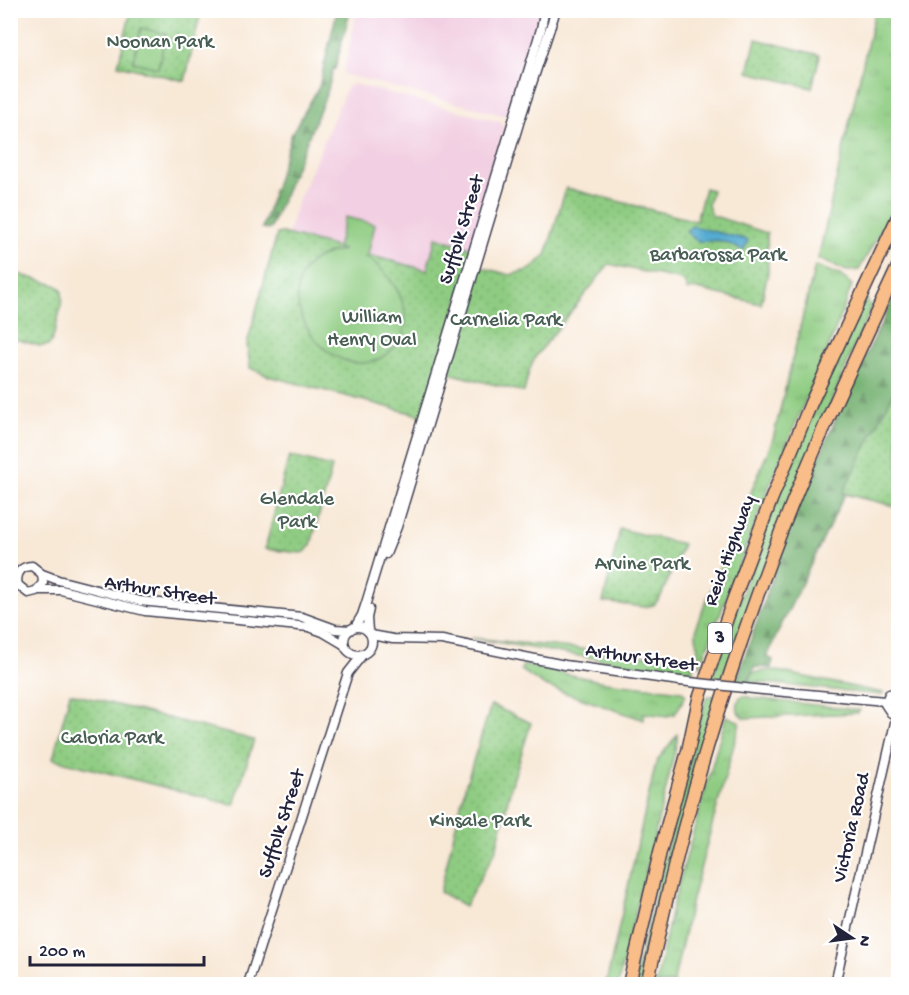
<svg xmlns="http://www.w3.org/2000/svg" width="909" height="995" font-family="'Gochi Hand',sans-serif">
<defs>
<pattern id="grass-tufts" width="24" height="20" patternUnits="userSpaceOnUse" patternTransform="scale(1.5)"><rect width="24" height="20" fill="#8fcc82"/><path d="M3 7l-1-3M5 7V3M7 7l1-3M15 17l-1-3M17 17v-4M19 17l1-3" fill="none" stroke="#7baf71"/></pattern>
<pattern id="forest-firs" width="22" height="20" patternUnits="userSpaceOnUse" patternTransform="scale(1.5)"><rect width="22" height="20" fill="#73b070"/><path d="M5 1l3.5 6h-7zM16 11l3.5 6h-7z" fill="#5e8f5d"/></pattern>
<pattern id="park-dots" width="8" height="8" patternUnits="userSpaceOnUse" patternTransform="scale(1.5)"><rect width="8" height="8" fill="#8fcc82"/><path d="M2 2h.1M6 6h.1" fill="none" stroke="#7baf71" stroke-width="1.8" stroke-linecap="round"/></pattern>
</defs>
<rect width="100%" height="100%" fill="#fff"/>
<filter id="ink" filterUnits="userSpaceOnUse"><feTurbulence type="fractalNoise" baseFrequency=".0167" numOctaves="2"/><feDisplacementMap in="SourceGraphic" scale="12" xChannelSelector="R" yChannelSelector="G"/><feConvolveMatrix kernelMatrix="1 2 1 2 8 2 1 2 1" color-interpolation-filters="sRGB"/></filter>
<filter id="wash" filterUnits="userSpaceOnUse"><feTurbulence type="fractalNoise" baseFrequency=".008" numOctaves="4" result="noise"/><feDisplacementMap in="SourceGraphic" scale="24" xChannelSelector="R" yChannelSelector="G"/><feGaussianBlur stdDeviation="1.35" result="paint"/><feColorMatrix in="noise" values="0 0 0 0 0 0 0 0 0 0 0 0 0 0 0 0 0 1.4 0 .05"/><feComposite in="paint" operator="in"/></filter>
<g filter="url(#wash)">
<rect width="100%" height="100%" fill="#f8e8d6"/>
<!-- built -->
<g fill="#f2cfe2">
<polygon points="542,10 514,118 343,74 357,11"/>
<polygon points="354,84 501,122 504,127 471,248 427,270 288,234 297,204 347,87"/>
</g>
<!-- grass -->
<g fill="url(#grass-tufts)" stroke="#58775e" stroke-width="1.5">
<polygon points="875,11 898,11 898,199 859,270 847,271 818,259"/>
<polygon points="815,266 840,275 852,285 833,336 776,469 700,666 696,635 697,623 773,439"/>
<polygon points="866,295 867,301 872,306 843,373 726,678 712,677 777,497 816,405"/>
<path d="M 472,638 L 682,659 C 690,662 695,667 693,675 Z"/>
<polygon points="523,665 605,682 682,691 686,695 675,714 667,716 644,713 644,720 545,686 521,670"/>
<polygon points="772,670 883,693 881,695 748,681 752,673"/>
<polygon points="707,696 720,697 643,984 633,984 698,725"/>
<path d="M 745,696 L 752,698 L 860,710 L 857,713 L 745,718 C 736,715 736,705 740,697 Z"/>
<polygon points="726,716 740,722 691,903 673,984 656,984 672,908"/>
<path d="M 677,735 L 677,741 C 659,822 637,903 618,984 L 606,984 L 655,767 L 658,759 Z"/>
</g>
<!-- forest -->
<g fill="url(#forest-firs)" stroke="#4a6956" stroke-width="1.5">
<polygon points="337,11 350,11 335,69 333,69 328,90 270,229 262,228 292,133 319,87"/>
<polygon points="898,289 898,447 869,500 845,494 766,657 773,660 771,668 755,667 748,681 738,687 738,676 793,519 837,416"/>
</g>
<!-- park -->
<g fill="url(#park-dots)" stroke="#58775e" stroke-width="1.5">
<polygon points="131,11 201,11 185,81 118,65"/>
<polygon points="756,39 820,55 812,88 748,72"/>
<polygon points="566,188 696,221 705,188 712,190 708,205 711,215 767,233 768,272 761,304 697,289 687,290 685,283 681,280 609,264 536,356 529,371 524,392 444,372 477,266 510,275 531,269 546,255"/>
<polygon points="282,233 427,270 436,237 474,249 423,416 268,376 250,368 247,344 277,234"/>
<path d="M 11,272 L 56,285 C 59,287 61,287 62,292 C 64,303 55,329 52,341 L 49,345 L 40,346 L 11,338 Z"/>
<polygon points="898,384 898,507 843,493"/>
<polygon points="289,456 332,467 311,545 305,552 300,553 265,549"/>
<polygon points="620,529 683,544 661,596 654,605 643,607 603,602"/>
<polygon points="70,693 254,740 234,805 53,759"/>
<polygon points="491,705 531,723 511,787 496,850 465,906 440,892 465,787"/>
</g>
<!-- garden -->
<g fill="#8fcc82" stroke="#58775e" stroke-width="1.5">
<polygon points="141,28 166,34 158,68 133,62"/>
<path d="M 345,217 L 375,224 L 368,255 L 365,256 C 396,276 426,324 387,354 C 325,399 245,263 344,250 L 337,248 Z"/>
</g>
<!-- water -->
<path fill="#54abd1" stroke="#3b6686" stroke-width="1.5" d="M 692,226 L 748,240 L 744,250 C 735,248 728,242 722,241 C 703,238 701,248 686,231 Z"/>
</g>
<g filter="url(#ink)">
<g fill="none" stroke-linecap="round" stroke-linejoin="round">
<defs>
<g id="minor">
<polyline points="386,554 397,527 520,120 554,16"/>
<path d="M 42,574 L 43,583 L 36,591 L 28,593 L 18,585 C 15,574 21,566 32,566 L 42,574 L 58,580 L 140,601 L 302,617 L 335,629 L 350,630"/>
<polyline points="38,590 61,590 145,611 309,627 323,632 345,645"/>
<polyline points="355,627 362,615 366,603 541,29 544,13"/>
<circle cx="358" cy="641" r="14"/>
<polyline points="368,631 367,618 369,609"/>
<polyline points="371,635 393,639 442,640 565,665 680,681"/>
<polyline points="763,690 885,701"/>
<polyline points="898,692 889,694 885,704 891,713 898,714"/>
<polyline points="248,984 348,673 363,654"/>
<polyline points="835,984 897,714"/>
</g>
<g id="highway">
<polyline points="629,984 660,852 688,751 699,699 734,598 771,500 811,403 898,217"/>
<path d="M 647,984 C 657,942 666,899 677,856 C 702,755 735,655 771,558 C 808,458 853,363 898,267"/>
</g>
</defs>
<!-- minor casing -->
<use href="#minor" stroke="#424052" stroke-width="11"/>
<!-- highway casing -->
<use href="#highway" stroke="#424052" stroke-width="15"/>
<!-- minor -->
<use href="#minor" stroke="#fff" stroke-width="8"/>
<!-- highway -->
<use href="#highway" stroke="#f8bd88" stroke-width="12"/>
<defs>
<polyline id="minor-bridge" points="680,681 763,690"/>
</defs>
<!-- minor-bridge casing -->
<use href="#minor-bridge" stroke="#424052" stroke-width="11" stroke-linecap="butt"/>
<!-- minor-bridge -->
<use href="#minor-bridge" stroke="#fff" stroke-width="8"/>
</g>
</g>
<g text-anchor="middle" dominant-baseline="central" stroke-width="4.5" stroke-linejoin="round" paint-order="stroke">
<!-- shield labels -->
<rect fill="#fff" stroke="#646476" stroke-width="1.5" x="708" y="623" width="24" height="30" rx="4.5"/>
<g font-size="18" font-weight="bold" fill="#22223b">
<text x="720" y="638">3</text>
</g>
<!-- park labels -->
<g font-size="20" fill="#485e54" stroke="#fff">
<text x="160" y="43">Noonan Park</text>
<text x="718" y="256">Barbarossa Park</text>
<text x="372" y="318">William<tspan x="372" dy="23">Henry Oval</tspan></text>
<text x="506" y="321">Carnelia Park</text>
<text x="297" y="500">Glendale<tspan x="297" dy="23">Park</tspan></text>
<text x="642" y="565">Arvine Park</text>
<text x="112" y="739">Caloria Park</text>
<text x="480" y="822">Kinsale Park</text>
</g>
<!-- street labels -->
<g font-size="20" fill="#22223b" stroke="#fff">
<text transform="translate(463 230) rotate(-73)">Suffolk Street</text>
<text transform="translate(731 551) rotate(-70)">Reid Highway</text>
<text transform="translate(160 592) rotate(9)">Arthur Street</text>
<text transform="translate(641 659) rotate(8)">Arthur Street</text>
<text transform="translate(283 824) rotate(-72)">Suffolk Street</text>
<text transform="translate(853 828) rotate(-77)">Victoria Road</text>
</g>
</g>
<!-- margin -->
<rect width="909" height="995" fill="none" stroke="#fff" stroke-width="36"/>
<!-- north arrow -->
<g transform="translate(852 938) rotate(103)" stroke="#ffffff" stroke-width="4.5" paint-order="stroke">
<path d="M0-4.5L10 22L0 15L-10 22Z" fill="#22223b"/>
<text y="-9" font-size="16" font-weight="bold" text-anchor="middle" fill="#22223b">N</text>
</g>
<!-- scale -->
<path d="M30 956v9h174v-9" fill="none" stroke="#22223b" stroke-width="3"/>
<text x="39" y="956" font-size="18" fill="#22223b" stroke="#ffffff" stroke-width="4.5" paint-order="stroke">200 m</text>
</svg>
